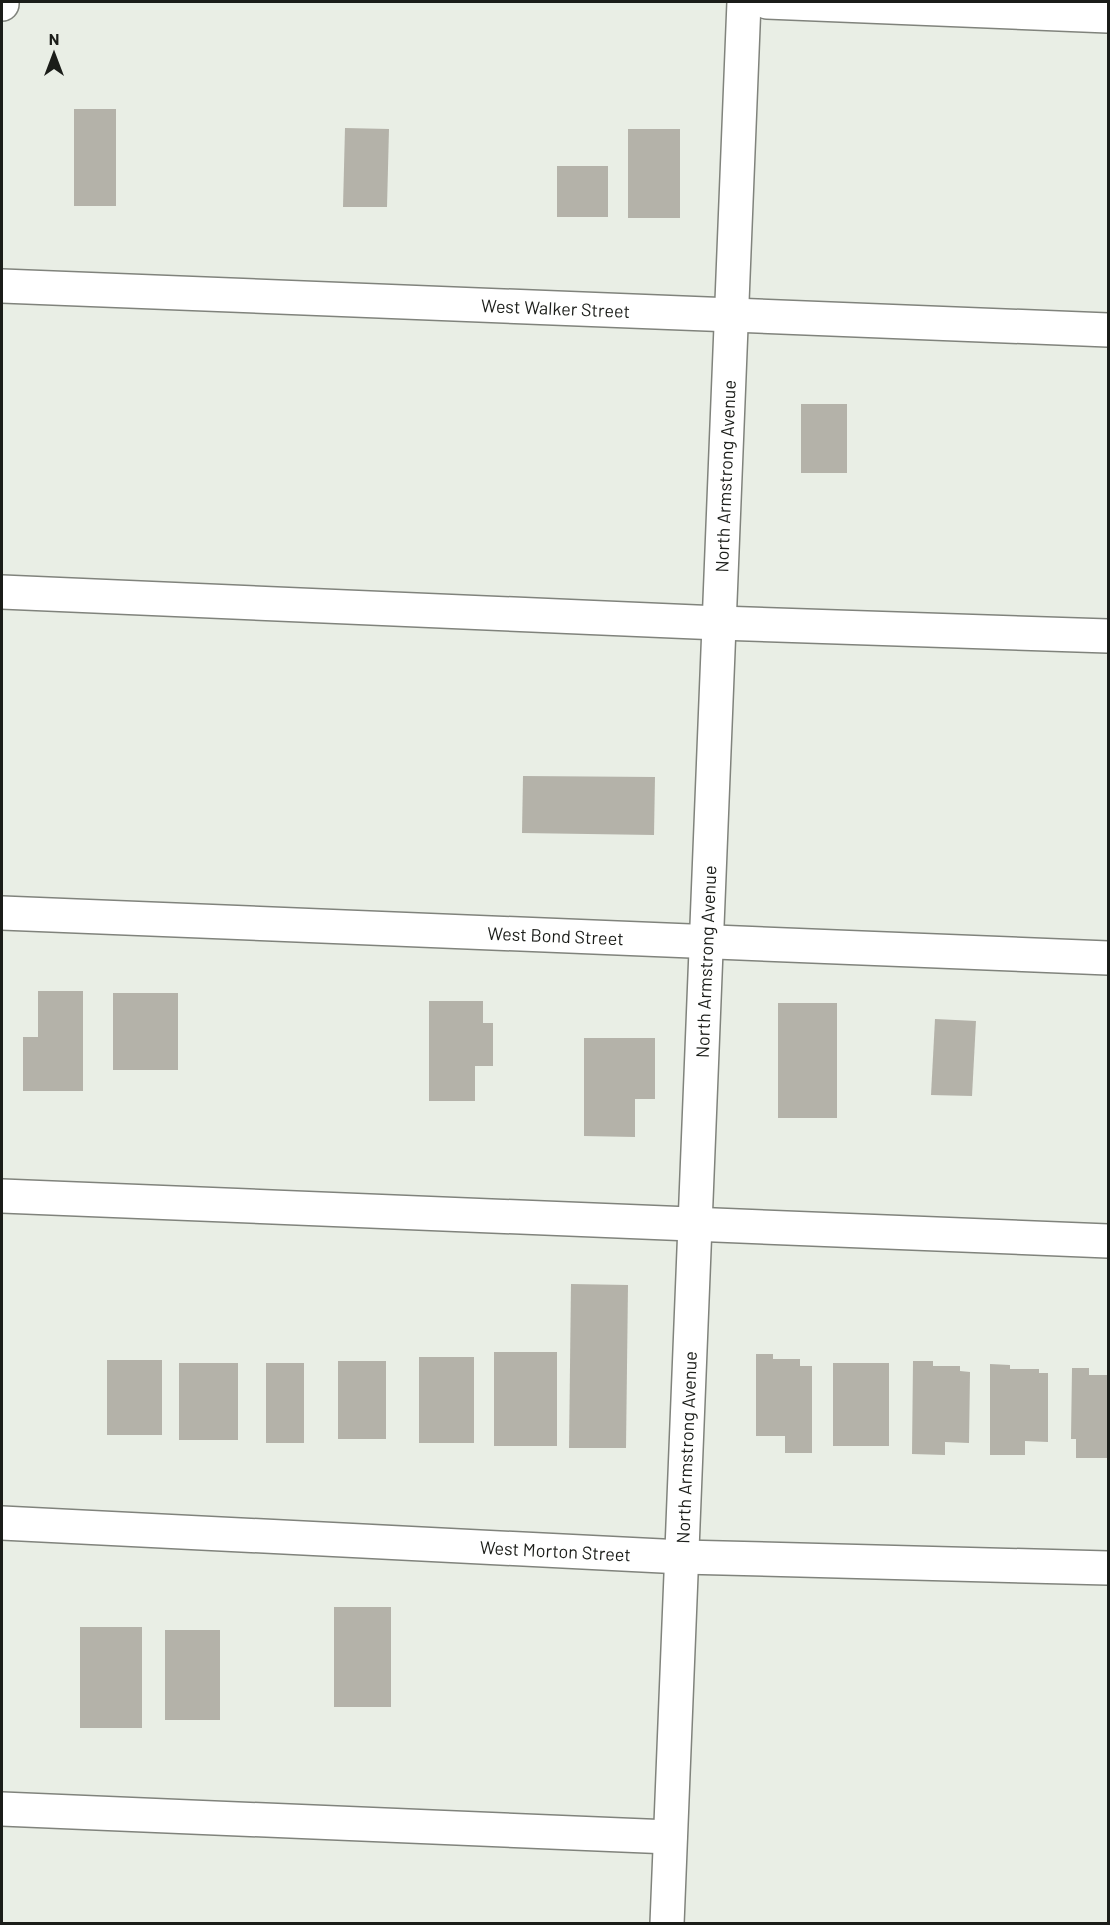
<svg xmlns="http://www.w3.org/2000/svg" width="1110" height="1925" font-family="Barlow,sans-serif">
<rect width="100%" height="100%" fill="#e9eee5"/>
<!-- building -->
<g fill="#b4b2a9">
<rect x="74" y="109" width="42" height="97"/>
<polygon points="345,128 389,129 387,207 343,207"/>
<rect x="628" y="129" width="52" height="89"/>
<rect x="557" y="166" width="51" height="51"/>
<rect x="801" y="404" width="46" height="69"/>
<polygon points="523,776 655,777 654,835 522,833"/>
<polygon points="38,991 83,991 83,1091 23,1091 23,1037 38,1037"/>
<rect x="113" y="993" width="65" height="77"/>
<polygon points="429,1001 483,1001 483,1023 493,1023 493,1066 475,1066 475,1101 429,1101"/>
<rect x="778" y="1003" width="59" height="115"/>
<polygon points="935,1019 976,1021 972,1096 931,1095"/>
<polygon points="584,1038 655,1038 655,1099 635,1099 635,1137 584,1136"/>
<polygon points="571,1284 628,1285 626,1448 569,1448"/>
<rect x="494" y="1352" width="63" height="94"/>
<polygon points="756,1354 773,1354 773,1359 800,1359 800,1366 812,1366 812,1453 785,1453 785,1436 756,1436"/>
<rect x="419" y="1357" width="55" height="86"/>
<rect x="107" y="1360" width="55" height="75"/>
<rect x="338" y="1361" width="48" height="78"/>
<polygon points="913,1361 933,1361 933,1366 960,1366 960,1371 970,1372 969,1443 945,1442 945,1455 912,1454"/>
<rect x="179" y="1363" width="59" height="77"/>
<rect x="266" y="1363" width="38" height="80"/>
<rect x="833" y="1363" width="56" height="83"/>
<polygon points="990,1364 1010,1365 1010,1369 1039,1369 1039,1373 1048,1373 1048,1442 1025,1441 1025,1455 990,1455"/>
<polygon points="1072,1368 1089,1368 1089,1375 1108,1375 1108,1458 1076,1458 1076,1439 1071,1439"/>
<rect x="334" y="1607" width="57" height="100"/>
<rect x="80" y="1627" width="62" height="101"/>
<rect x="165" y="1630" width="55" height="90"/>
</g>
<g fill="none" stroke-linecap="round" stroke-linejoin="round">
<defs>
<g id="minor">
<polyline points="767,2 1108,16"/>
<polyline points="2,4 2,2"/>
<path id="s1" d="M 2,286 L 1108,330"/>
<polyline points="2,592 719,623 1108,636"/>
<path id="s2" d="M 2,913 L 1108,958"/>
<polyline points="2,1196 1108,1241"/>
<polyline points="2,1809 670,1837"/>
<path id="s3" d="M 667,1924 L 744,2"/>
</g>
<g id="major">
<path id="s4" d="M 2,1523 L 682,1557 L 1108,1568"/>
</g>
</defs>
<!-- minor casing -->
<use href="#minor" stroke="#80837c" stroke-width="36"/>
<!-- major casing -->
<use href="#major" stroke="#80837c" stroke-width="36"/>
<!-- minor -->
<use href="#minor" stroke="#fff" stroke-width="33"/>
<!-- major -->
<use href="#major" stroke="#fff" stroke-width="33"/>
</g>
<g text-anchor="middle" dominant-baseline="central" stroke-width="4.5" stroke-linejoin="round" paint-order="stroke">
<!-- street labels -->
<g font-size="18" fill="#1b1d19" stroke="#e9eee5">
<text stroke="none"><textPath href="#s1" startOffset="554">West Walker Street</textPath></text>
<text stroke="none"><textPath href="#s3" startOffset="1449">North Armstrong Avenue</textPath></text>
<text stroke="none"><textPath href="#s2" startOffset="554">West Bond Street</textPath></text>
<text stroke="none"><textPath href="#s3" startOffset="963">North Armstrong Avenue</textPath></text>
<text stroke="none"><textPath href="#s3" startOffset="477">North Armstrong Avenue</textPath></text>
<text stroke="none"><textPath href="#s4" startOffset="554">West Morton Street</textPath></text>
</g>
</g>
<!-- border -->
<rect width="1110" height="1925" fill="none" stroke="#1b1d19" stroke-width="6"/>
<!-- north arrow -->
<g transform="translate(54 54)" stroke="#e9eee5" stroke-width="4.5" paint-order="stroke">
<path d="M0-4.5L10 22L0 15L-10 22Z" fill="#1b1d19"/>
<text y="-9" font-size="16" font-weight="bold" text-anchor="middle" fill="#1b1d19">N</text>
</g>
</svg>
